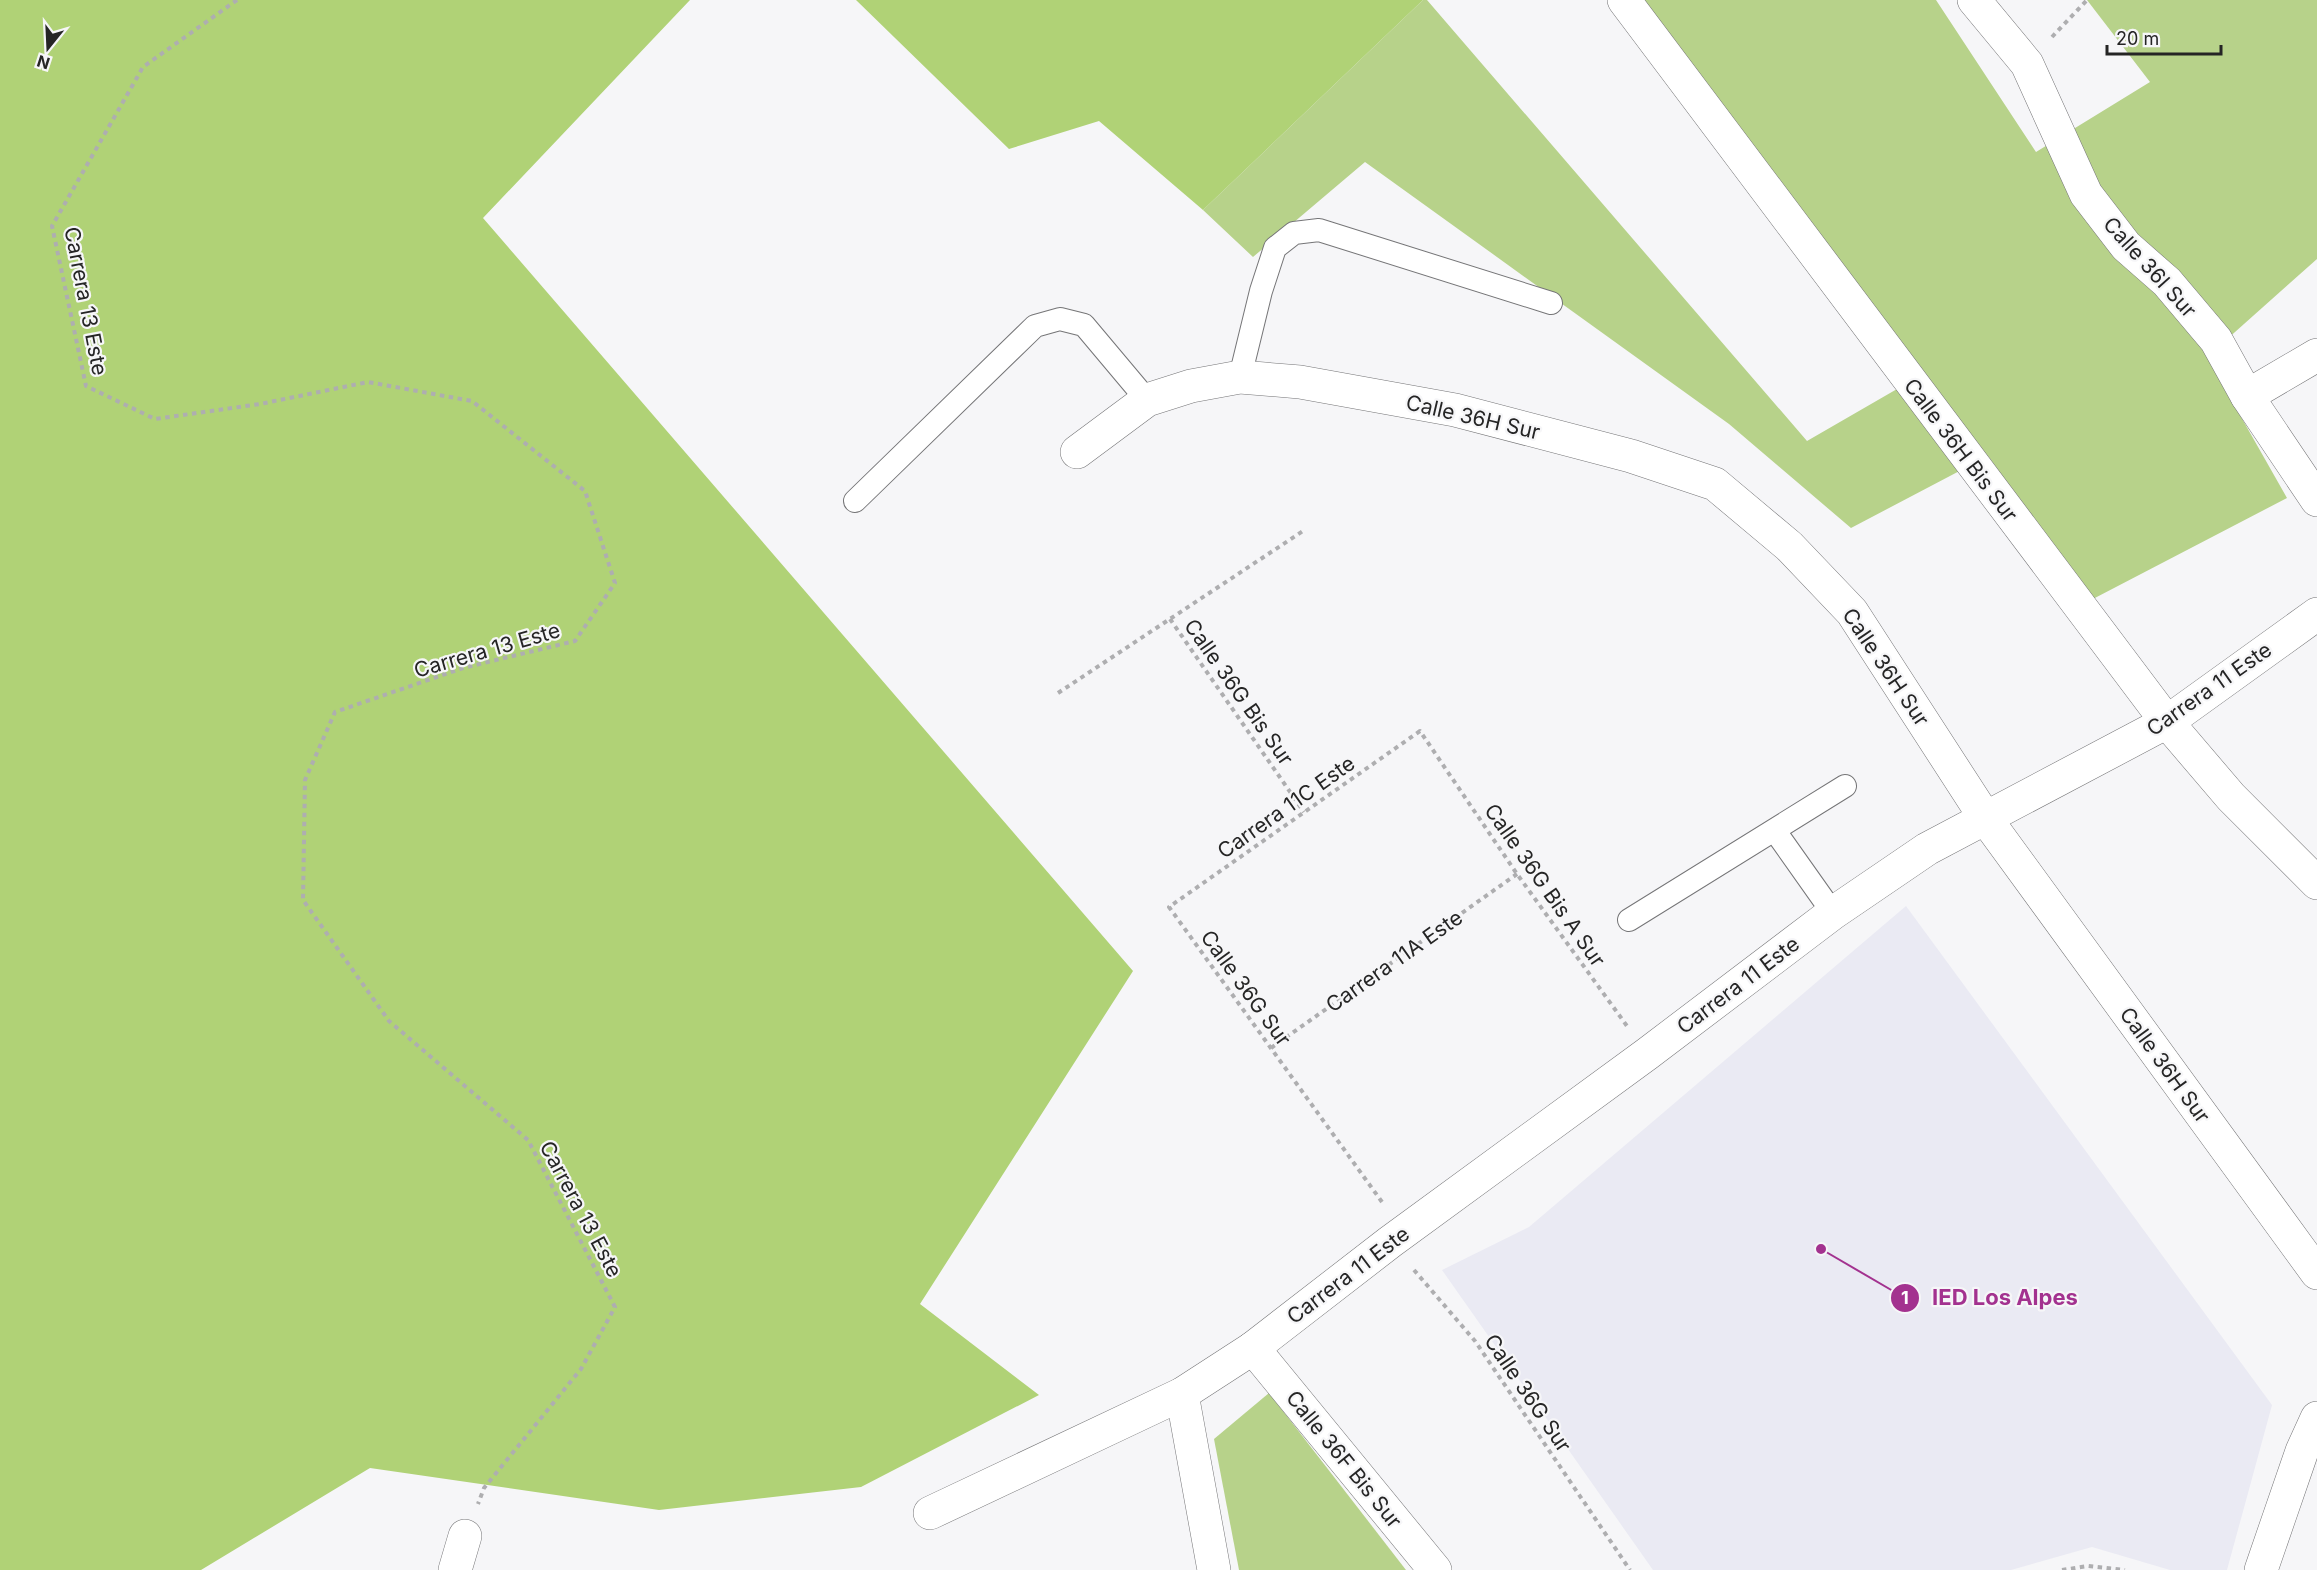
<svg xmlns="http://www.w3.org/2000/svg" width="2317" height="1570" font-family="Inter,sans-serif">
<rect width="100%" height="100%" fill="#f6f6f8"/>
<!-- built -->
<polygon fill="#eaeaf3" points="1906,906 2272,1405 2227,1570 2170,1570 2092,1547 2011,1570 1653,1570 1442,1270 1529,1227"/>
<!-- green -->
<g fill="#b7d28a">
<polygon points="1423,0 1427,0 1807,441 1923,374 1632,0 1936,0 2036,152 2150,82 2087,0 2317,0 2317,259 2207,357 2287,498 2091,600 1988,456 1851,528 1729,424 1365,162 1253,257 1203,210"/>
<polygon points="1269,1393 1406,1570 1239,1570 1214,1439"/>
</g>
<!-- forest -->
<g fill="#b0d276">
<polygon points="0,0 690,0 483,218 1133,971 920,1304 1039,1395 861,1487 659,1510 370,1468 201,1570 0,1570"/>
<polygon points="856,0 1423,0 1203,210 1099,121 1009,149"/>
</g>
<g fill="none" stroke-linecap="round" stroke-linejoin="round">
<defs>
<g id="service">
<polyline points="1240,377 1261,291 1275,248 1294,233 1319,230 1551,303"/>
<polyline points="855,501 1035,326 1060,319 1084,325 1147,400"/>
<polyline points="1775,831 1833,913"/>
<polyline points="1629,920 1845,786"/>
</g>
<g id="minor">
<polyline points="1624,0 2167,722 2231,797 2317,883"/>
<polyline points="1974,0 2027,64 2086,194 2126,246 2167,282 2216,340 2247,396 2317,500"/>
<polyline points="2247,396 2317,355"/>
<polyline points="1077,452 1147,400 1191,386 1240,377 1300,382 1455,410 1631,456 1715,484 1789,546 1852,612 1986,819 2317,1273"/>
<polyline points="1253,1348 1435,1570"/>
<polyline points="1182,1394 1214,1570"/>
<polyline points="930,1513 1182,1394 1253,1348 1390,1242 1647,1054 1833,913 1927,849 2167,722 2317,614"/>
<polyline points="455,1570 465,1536"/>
</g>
<polyline id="secondary" points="2261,1570 2302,1451 2317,1418"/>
</defs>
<!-- service casing -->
<use href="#service" stroke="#757577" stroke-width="24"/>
<!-- minor casing -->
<use href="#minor" stroke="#757577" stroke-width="34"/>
<!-- secondary casing -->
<use href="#secondary" stroke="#757577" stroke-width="34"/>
<!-- path -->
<g stroke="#aeaeb0" stroke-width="4" stroke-dasharray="4.5 4.5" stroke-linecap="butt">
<polyline points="237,0 143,67 52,226 86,386 155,419 260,404 368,382 472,401 585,491 615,583 575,641 463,668 335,712 305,780 303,900 389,1021 528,1140 615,1307 581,1369 484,1488 478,1504"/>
<polyline points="2052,37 2087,0"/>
<polyline points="1170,619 1304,812"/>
<polyline points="1058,693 1303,531"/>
<polyline points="1271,1048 1517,874"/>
<polyline points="1382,1202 1169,907 1420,731 1517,874 1627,1026"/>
<polyline points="1414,1270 1475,1341 1630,1570"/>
<polyline points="2062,1570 2088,1566 2125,1570"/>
</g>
<!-- service -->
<use href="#service" stroke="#fff" stroke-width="22"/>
<!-- minor -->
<use href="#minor" stroke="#fff" stroke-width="33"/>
<!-- secondary -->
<use href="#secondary" stroke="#fff" stroke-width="33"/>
</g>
<g text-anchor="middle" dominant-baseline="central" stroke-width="4.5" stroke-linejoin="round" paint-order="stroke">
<!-- street labels -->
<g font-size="21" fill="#252525" stroke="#f6f6f8">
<text transform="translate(2150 267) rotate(48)">Calle 36I Sur</text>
<text transform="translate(86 301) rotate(79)">Carrera 13 Este</text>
<text transform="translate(1473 417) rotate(13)">Calle 36H Sur</text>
<text transform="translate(1961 450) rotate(53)">Calle 36H Bis Sur</text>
<text transform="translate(487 650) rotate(-16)">Carrera 13 Este</text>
<text transform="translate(1886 667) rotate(56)">Calle 36H Sur</text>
<text transform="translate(2209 689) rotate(-35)">Carrera 11 Este</text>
<text transform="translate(1239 692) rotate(55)">Calle 36G Bis Sur</text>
<text transform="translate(1286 807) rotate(-35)">Carrera 11C Este</text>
<text transform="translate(1545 885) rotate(55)">Calle 36G Bis A Sur</text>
<text transform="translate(1394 961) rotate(-35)">Carrera 11A Este</text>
<text transform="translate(1738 985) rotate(-37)">Carrera 11 Este</text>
<text transform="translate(1246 988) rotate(54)">Calle 36G Sur</text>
<text transform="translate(2165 1065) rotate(54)">Calle 36H Sur</text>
<text transform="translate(581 1209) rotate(62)">Carrera 13 Este</text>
<text transform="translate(1348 1275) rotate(-37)">Carrera 11 Este</text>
<text transform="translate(1528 1393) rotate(56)">Calle 36G Sur</text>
<text transform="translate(1344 1459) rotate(51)">Calle 36F Bis Sur</text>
</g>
</g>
<!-- callouts -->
<path fill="none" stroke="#a3328f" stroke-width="2" d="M1821 1249L1905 1298"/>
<g fill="#a3328f" stroke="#f6f6f8" stroke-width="2">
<circle cx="1821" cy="1249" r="6"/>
<circle cx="1905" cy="1298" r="15"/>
</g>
<g font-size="18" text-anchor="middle" font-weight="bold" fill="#fff">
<text x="1905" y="1304">1</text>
</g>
<g font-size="22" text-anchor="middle" font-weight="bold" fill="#a3328f" stroke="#f6f6f8" stroke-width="4.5" stroke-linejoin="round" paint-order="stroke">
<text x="2005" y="1305">IED Los Alpes</text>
</g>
<!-- north arrow -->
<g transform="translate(48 48) rotate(198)" stroke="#f6f6f8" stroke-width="4.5" paint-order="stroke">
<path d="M0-4.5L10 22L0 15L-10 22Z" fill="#252525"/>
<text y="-9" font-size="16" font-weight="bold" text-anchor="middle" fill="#252525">N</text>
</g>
<!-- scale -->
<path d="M2107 45v9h114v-9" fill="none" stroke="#252525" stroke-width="3"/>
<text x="2116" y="45" font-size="18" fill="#252525" stroke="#f6f6f8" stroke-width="4.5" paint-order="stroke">20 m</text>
</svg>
